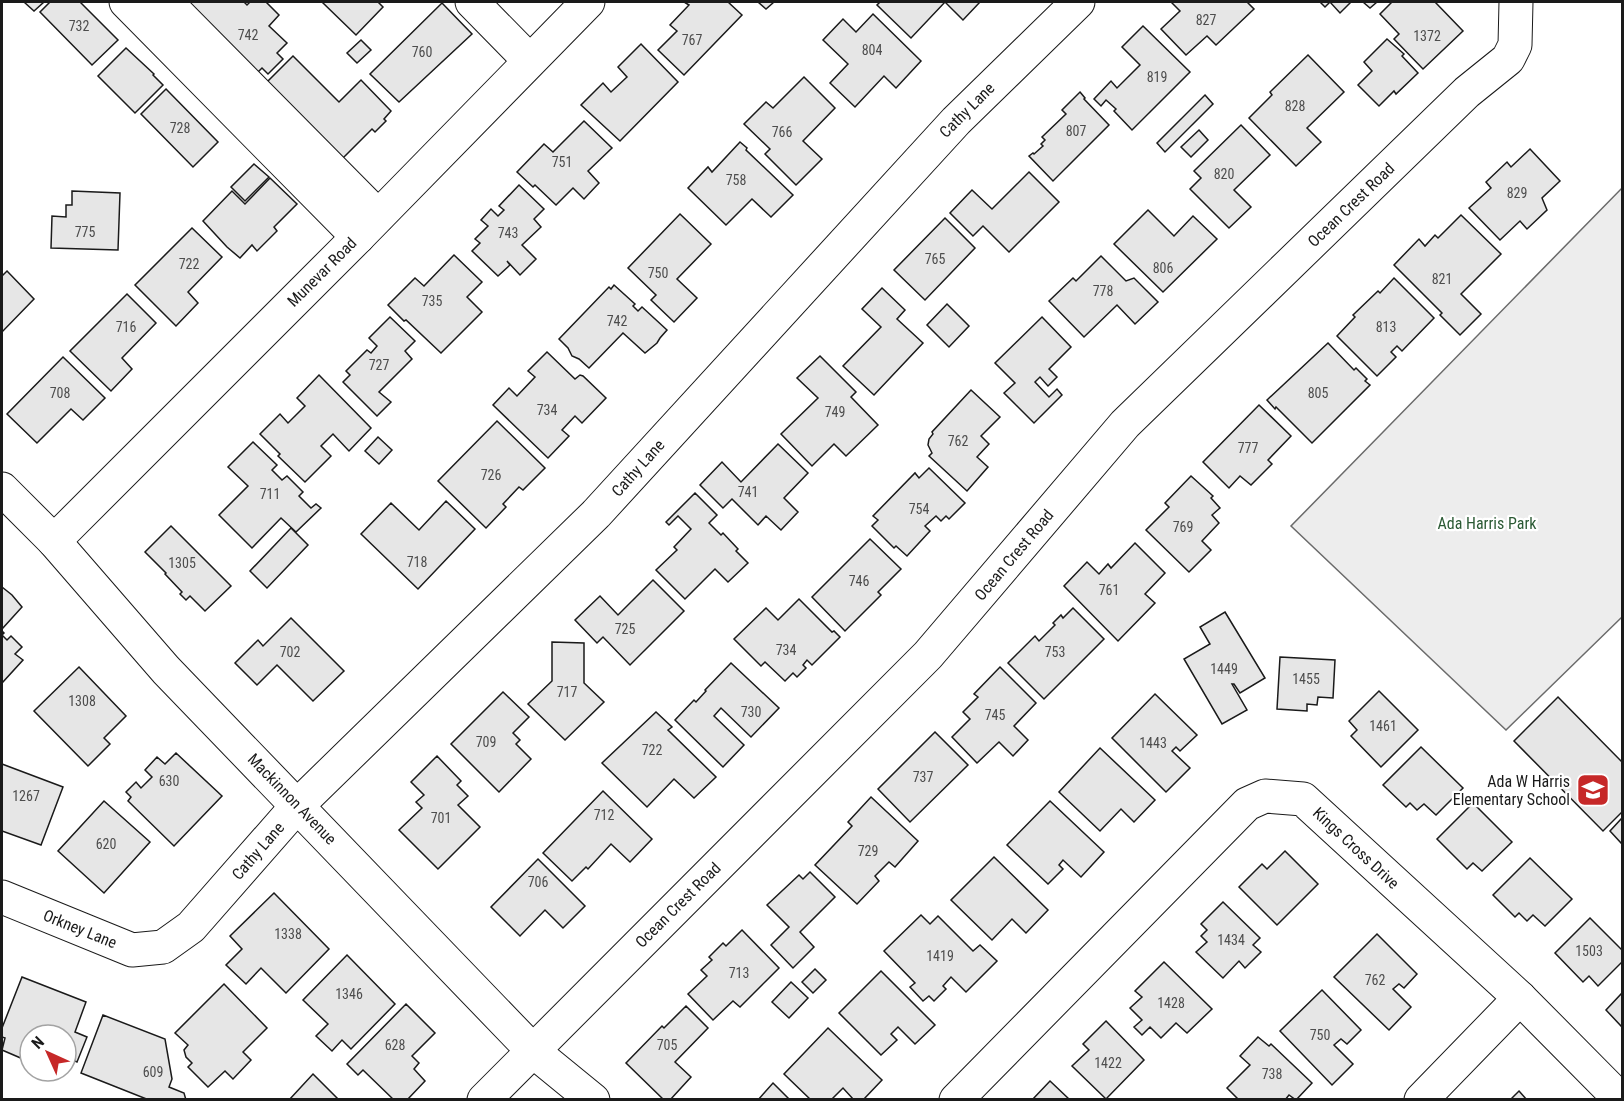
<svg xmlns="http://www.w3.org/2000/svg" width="1624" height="1101" font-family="'Roboto Condensed',sans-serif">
<rect width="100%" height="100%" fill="#fff"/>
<!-- green -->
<polygon fill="#ededed" stroke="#6a6a6a" stroke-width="1.5" points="1622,188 1622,617 1506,730 1291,526"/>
<!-- building -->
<g fill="#e6e6e6" stroke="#1a1a1a" stroke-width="1.5">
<polygon points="24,2 44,2 34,11"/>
<polygon points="50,2 80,2 118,40 92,65 40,12"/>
<polygon points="186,2 244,2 247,5 250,2 266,2 279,15 269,26 287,43 277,53 283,59 268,74 262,68 257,73"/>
<polygon points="322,2 378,2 383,7 356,35"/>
<polygon points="684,2 728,2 742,15 684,75 658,50 677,31 670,25 689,5"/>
<polygon points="758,2 774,2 766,9"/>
<polygon points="880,2 980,2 963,20 945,2 911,38 877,5"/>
<polygon points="1174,2 1247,2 1254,9 1216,45 1207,36 1186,55 1161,29 1180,11 1172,3"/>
<polygon points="1320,2 1351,2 1340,13 1330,2 1325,7"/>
<polygon points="1363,2 1377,2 1370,8"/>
<polygon points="1392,2 1435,2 1463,31 1423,69 1394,39 1399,34 1380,14"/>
<polygon points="442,3 472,34 399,102 370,74"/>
<polygon points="873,14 921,61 896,88 884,76 855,107 830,83 848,64 823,40 843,19 856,32"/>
<polygon points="1143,26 1190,72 1132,130 1114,111 1116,109 1106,100 1101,106 1094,99 1111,81 1117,88 1140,65 1122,47"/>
<polygon points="1387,39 1404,54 1402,56 1418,73 1396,94 1394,91 1379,106 1358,85 1372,71 1364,62"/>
<polygon points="361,40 371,50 357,63 347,53"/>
<polygon points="641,44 678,82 620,141 581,105 603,83 611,92 627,77 618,67"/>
<polygon points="126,48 154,74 153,75 163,85 135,113 98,76"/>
<polygon points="1308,55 1344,92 1307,128 1321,142 1296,166 1249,118 1272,95 1270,92"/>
<polygon points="293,56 339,102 361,80 391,111 384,119 386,121 375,132 372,129 342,159 266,83"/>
<polygon points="804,77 835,108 803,141 822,159 796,185 765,154 770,149 744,124 766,102 773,108"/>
<polygon points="166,89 218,142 193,167 141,114"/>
<polygon points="1080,92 1085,98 1084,99 1109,125 1053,181 1029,156 1033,153 1034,154 1043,146 1041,144 1045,140 1042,137 1066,114 1062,110"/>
<polygon points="1205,95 1213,104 1165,152 1157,143"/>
<polygon points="584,121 612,148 588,171 599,183 584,199 573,188 556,205 535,185 533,187 517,172 544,144 553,152"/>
<polygon points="1241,125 1270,155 1234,190 1251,207 1229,228 1190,189 1201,178 1194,171"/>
<polygon points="1199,130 1208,140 1191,157 1181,147"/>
<polygon points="740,142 747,148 746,150 793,195 771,217 752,199 726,225 688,188 708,167 712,172"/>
<polygon points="1530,149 1560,181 1542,198 1547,210 1527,229 1520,221 1500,240 1469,208 1491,188 1486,182 1507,162 1511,167"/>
<polygon points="254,164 269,177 245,201 231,187"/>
<polygon points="1029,172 1059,202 1009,252 983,226 973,236 950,213 972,190 992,209"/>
<polygon points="270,178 297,204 274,227 277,231 257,251 252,245 240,258 227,247 203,221 232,191 245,204"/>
<polygon points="519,185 544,209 534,219 541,227 522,245 536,259 520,275 507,261 510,265 498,276 472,251 480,243 475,239 488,226 481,220 491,209 498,216 504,210 499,206"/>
<polygon points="72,191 120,193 118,250 51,248 52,216 66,217 66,205 72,205"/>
<polygon points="1148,210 1174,236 1193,216 1217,239 1163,292 1114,244"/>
<polygon points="680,214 711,244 677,279 697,298 674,322 651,300 656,295 628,268"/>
<polygon points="1461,215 1501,254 1461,294 1481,314 1460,335 1440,315 1442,313 1394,265 1419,239 1425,246 1435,235 1438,238"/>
<polygon points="945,218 975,248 925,300 894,270"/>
<polygon points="192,228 222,257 188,292 198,303 176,326 135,285"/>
<polygon points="454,255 482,282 467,297 482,312 441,353 406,320 404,321 388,305 415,278 424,286"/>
<polygon points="1101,256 1126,281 1134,278 1158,302 1135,324 1117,305 1084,337 1049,301 1073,278 1076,281"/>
<polygon points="7,271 34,299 2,332 2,276"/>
<polygon points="1394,278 1434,318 1402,351 1397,346 1391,352 1396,357 1377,376 1337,336 1355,317 1353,315 1378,291 1380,293"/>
<polygon points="614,285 635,304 633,306 638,311 642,307 667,330 660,338 657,343 645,353 623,333 589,368 579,359 572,356 568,348 559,339 609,287 611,289"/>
<polygon points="882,288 905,310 897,319 923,343 874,395 843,366 881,327 862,309"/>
<polygon points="127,294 156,323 122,358 132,369 111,391 70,351"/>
<polygon points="947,304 969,326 949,347 927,325"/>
<polygon points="390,317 415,341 405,351 412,359 379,392 391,402 377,416 343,382 350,375 346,371 367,350 371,353 377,346 369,338"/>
<polygon points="1042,317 1071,347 1049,369 1057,377 1048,386 1040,377 1035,382 1049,397 1057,389 1062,395 1034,423 1004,393 1015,383 995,363"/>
<polygon points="1328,343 1354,370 1356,368 1367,379 1365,381 1370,385 1312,443 1276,407 1275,409 1267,400"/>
<polygon points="547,352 575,379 580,375 583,376 606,398 582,423 575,416 562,430 569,436 548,458 493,405 509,388 517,396 535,377 528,371"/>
<polygon points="820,356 856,392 851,397 878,425 846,456 834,444 812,466 781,434 818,398 797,378"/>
<polygon points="63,357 105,398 83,420 71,409 37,443 7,414"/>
<polygon points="319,375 371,428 349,451 333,434 321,446 331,456 305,482 278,456 280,454 260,434 280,414 288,423 305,406 297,398"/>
<polygon points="971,390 1000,417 981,436 989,444 977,457 988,467 967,491 929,456 932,453 928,445 929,439 933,434 932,432"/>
<polygon points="1259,405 1291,436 1268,460 1272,464 1251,485 1240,476 1229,488 1203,462"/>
<polygon points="497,421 545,468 523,490 519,487 503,504 506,507 486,528 438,481"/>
<polygon points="378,437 392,450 379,464 365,451"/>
<polygon points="253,442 277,465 272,470 282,480 287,476 303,492 299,496 311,508 316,504 321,508 296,532 281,518 252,548 219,515 248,486 228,467"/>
<polygon points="778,444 808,473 784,498 798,512 781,530 766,516 758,525 732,499 723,508 700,485 722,462 741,482"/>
<polygon points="929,468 965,503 949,519 946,516 941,521 936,516 925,526 930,531 907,556 896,546 894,548 872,526 878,520 873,516 915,473 919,478"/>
<polygon points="1191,476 1213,496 1211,498 1220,508 1212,515 1219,523 1202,541 1211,550 1189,572 1146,530 1169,507 1165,503"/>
<polygon points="695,493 717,515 709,523 721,535 723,533 738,549 736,551 748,563 728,582 715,569 685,599 656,570 677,550 674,547 691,529 678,516 669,525 666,522"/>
<polygon points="446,501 475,529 418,589 361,534 391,503 419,530"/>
<polygon points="171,526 231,586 205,611 190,596 186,600 180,594 182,592 165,574 166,573 145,552"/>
<polygon points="291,528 308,545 267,588 250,571"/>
<polygon points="870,539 901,569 878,592 881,595 845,631 812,597"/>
<polygon points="1135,543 1165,573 1145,594 1155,603 1118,641 1064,586 1087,562 1099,574 1108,564 1111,568"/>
<polygon points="653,580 684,611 630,665 603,637 597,643 575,620 600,596 618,615"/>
<polygon points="2,587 12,595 22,607 2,629"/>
<polygon points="799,599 832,632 834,631 840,637 812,665 807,660 803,665 806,668 797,677 793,673 785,681 765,662 761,666 734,639 766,608 778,620"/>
<polygon points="1073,608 1104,639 1044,699 1008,663 1035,636 1039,641 1055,625 1053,623 1061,615 1063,618"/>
<polygon points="1225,612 1265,678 1240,693 1234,684 1232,684 1247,710 1222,724 1184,659 1210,644 1200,627"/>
<polygon points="291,618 344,671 313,701 277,665 257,685 235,663 258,640 263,646"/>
<polygon points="2,631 4,633 2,635 7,640 11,636 22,647 15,654 23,660 2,683"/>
<polygon points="552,642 584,643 584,683 604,702 565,740 528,704 552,681"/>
<polygon points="1280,657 1335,660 1333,698 1318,697 1317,705 1307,704 1307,711 1277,709"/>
<polygon points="731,663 779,708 751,737 721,708 714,716 744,745 723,767 675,720 694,700 696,702 706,691 705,690"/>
<polygon points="79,667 126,716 104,738 110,744 88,766 34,711"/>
<polygon points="1000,667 1036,703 1014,726 1028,740 1013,756 999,742 977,763 952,737 970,719 963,712 978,697 974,694"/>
<polygon points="1379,691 1418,730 1381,767 1351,736 1357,730 1349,721"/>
<polygon points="503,692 529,717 513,733 520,740 516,744 531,759 499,792 451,744"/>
<polygon points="1155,694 1197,735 1180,751 1176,747 1172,751 1190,768 1166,792 1112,738"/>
<polygon points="1558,697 1622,762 1622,812 1603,831 1514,741"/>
<polygon points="656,712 672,727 668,730 716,777 694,798 674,779 647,807 602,763"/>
<polygon points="935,732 968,765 910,822 878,789"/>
<polygon points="1421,747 1463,788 1436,815 1424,804 1417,810 1410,803 1406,807 1383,785"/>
<polygon points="1100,748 1155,800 1134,822 1121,809 1100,831 1059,792"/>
<polygon points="176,753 222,796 174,846 128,801 131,797 126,792 136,782 141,788 152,777 145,770 157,757 165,764"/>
<polygon points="437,756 461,781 457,785 468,796 458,805 480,827 438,869 399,830 422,808 416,802 424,795 411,782"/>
<polygon points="2,764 63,787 41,845 2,831"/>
<polygon points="603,791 652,839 630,862 611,844 588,869 586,867 572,881 543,853"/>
<polygon points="871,797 918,841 895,867 889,862 875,876 879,881 857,904 815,865 852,826 848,822"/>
<polygon points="104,801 150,842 104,893 58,851"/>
<polygon points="1050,801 1104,852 1081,877 1063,860 1059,865 1063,869 1048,884 1007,845"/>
<polygon points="1473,803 1512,842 1482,871 1473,863 1467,869 1437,839"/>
<polygon points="1622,818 1622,844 1610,831"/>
<polygon points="1285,851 1318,884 1277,925 1239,887 1262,864 1267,869"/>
<polygon points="994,857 1048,910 1026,933 1012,919 992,940 951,900"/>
<polygon points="1530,858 1572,899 1545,926 1533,915 1527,921 1519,913 1515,917 1493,895"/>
<polygon points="538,859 585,906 563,928 545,910 520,936 491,907"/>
<polygon points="810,872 835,897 800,932 814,947 793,968 771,945 789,927 767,905 799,875 803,879"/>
<polygon points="274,893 329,949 286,993 261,968 246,984 226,965 242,949 230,936"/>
<polygon points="1223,902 1260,938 1253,945 1261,952 1245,968 1239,961 1223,978 1196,952 1207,942 1201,936 1207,930 1201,924"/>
<polygon points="921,915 930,924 938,916 973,951 980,945 997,961 966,992 951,977 943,986 946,989 934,1001 929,996 923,1001 910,987 915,983 884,951"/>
<polygon points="1590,918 1622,950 1622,962 1598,986 1589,976 1583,982 1555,953"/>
<polygon points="742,930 779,968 740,1007 733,1001 713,1020 688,994 707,976 701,970 712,960 709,957 723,943 726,946"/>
<polygon points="1377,934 1417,974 1404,988 1399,984 1393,989 1411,1007 1389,1030 1334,977"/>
<polygon points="347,955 395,1004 351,1049 342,1040 332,1051 316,1036 328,1024 303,1000"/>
<polygon points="1164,962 1212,1009 1187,1033 1176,1023 1161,1038 1150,1027 1142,1035 1134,1027 1142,1020 1130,1008 1142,997 1135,991"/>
<polygon points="815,969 826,980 813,993 802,982"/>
<polygon points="881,971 935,1025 915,1044 898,1027 891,1034 897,1040 881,1055 839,1013"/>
<polygon points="22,977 86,1002 75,1032 87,1037 77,1062 66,1057 66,1035 30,1035 30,1062 2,1050 5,1038 2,1037 2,1028"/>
<polygon points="791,982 808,998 789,1018 772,1002"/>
<polygon points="224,984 267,1028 243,1052 251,1060 233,1079 225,1071 208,1087 188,1067 192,1063 186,1057 184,1050 188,1045 175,1033"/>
<polygon points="1322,990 1361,1030 1347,1044 1341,1039 1334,1045 1353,1064 1332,1085 1280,1031"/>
<polygon points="1622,993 1622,1027 1606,1010"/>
<polygon points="406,1004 435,1033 412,1056 419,1063 414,1069 425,1081 407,1100 394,1100 363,1070 358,1075 347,1064"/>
<polygon points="686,1006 708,1028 675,1062 691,1077 670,1100 664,1100 626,1063 662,1026 664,1028"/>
<polygon points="103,1015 165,1039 172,1079 169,1087 184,1093 186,1100 149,1100 81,1073"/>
<polygon points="1106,1021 1144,1060 1106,1099 1072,1066 1089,1050 1083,1044"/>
<polygon points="828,1028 882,1080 863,1100 854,1100 843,1088 833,1098 835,1100 811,1100 784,1074"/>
<polygon points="1258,1037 1269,1046 1271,1044 1312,1083 1296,1100 1289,1095 1285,1100 1239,1100 1227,1088 1250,1065 1240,1056"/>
<polygon points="313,1074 339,1100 289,1100"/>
<polygon points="1050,1081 1070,1100 1032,1100"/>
<polygon points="773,1083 790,1100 758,1100"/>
<polygon points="1519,1091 1527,1100 1510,1100"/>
</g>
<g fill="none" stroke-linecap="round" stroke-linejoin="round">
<defs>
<g id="minor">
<polyline points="126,2 358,237"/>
<polyline points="166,2 378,216"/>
<polyline points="472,2 529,60"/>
<polyline points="2,489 54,541 166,670 533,1051 593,1100"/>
<polyline points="54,541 358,237 588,2"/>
<polyline points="2,897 132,950 163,947 191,927 298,805 596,514 956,121 1078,2"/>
<polyline points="484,1100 928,655 1125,424 1467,92 1508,59 1515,45 1516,2"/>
<polyline points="956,1100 1247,804 1265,796 1303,799 1520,998 1621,1100"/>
<polyline points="1421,1100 1520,998"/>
</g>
</defs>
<!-- minor casing -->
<use href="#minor" stroke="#1a1a1a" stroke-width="35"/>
<!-- minor -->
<use href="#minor" stroke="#fff" stroke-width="33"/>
</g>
<!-- icons -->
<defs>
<symbol id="school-square" viewBox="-11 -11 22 22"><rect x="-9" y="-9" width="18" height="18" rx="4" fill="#c62828" stroke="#fff"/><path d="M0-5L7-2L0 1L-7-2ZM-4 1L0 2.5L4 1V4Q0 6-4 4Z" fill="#fff"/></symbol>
</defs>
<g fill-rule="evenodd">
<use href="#school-square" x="1574" y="771" width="38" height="38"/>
</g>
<g text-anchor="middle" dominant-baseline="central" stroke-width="4.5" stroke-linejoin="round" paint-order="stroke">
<!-- number labels -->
<g font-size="14" fill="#4d4d4d">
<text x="1206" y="20">827</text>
<text x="79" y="26">732</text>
<text x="248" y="35">742</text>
<text x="1427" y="36">1372</text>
<text x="692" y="40">767</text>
<text x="872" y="50">804</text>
<text x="422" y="52">760</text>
<text x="1157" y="77">819</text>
<text x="1295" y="106">828</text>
<text x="180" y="128">728</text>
<text x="1076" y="131">807</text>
<text x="782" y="132">766</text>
<text x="562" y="162">751</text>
<text x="1224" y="174">820</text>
<text x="736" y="180">758</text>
<text x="1517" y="193">829</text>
<text x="85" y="232">775</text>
<text x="508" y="233">743</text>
<text x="935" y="259">765</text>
<text x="189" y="264">722</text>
<text x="1163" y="268">806</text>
<text x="658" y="273">750</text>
<text x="1442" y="279">821</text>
<text x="1103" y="291">778</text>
<text x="432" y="301">735</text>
<text x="617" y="321">742</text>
<text x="126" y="327">716</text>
<text x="1386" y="327">813</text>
<text x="379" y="365">727</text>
<text x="60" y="393">708</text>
<text x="1318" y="393">805</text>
<text x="547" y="410">734</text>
<text x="835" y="412">749</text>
<text x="958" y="441">762</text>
<text x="1248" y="448">777</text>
<text x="491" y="475">726</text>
<text x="748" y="492">741</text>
<text x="270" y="494">711</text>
<text x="919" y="509">754</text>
<text x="1183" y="527">769</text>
<text x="417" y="562">718</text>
<text x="182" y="563">1305</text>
<text x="859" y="581">746</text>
<text x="1109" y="590">761</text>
<text x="625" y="629">725</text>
<text x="786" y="650">734</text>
<text x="290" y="652">702</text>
<text x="1055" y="652">753</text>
<text x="1224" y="669">1449</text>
<text x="1306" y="679">1455</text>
<text x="567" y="692">717</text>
<text x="82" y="701">1308</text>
<text x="751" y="712">730</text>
<text x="995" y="715">745</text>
<text x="1383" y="726">1461</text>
<text x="486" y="742">709</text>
<text x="1153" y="743">1443</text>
<text x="652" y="750">722</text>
<text x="923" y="777">737</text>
<text x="169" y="781">630</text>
<text x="26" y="796">1267</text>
<text x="604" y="815">712</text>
<text x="441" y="818">701</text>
<text x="106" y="844">620</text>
<text x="868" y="851">729</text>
<text x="538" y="882">706</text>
<text x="288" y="934">1338</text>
<text x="1231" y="940">1434</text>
<text x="1589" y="951">1503</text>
<text x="940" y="956">1419</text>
<text x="739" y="973">713</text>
<text x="1375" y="980">762</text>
<text x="349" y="994">1346</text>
<text x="1171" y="1003">1428</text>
<text x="1320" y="1035">750</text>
<text x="395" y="1045">628</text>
<text x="667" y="1045">705</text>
<text x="1108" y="1063">1422</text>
<text x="153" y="1072">609</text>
<text x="1272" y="1074">738</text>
</g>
<!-- street labels -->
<g font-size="16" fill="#1a1a1a" stroke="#fff">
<text transform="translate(967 110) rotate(-45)">Cathy Lane</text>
<text transform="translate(1351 205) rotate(-44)">Ocean Crest Road</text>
<text transform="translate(322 272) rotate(-45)">Munevar Road</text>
<text transform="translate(638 468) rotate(-48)">Cathy Lane</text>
<text transform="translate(1014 555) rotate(-50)">Ocean Crest Road</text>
<text transform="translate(292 799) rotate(46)">Mackinnon Avenue</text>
<text transform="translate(1356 848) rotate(43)">Kings Cross Drive</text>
<text transform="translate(258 851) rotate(-49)">Cathy Lane</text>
<text transform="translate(678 905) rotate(-45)">Ocean Crest Road</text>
<text transform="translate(80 929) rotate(22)">Orkney Lane</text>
</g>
<!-- park labels -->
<g font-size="16" fill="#2b5a34" stroke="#fff">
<text x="1487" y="523">Ada Harris Park</text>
</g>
<!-- poi labels -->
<g font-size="16" fill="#1a1a1a" stroke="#fff" text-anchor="end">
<text x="1570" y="781">Ada W Harris<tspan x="1570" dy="18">Elementary School</tspan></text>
</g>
</g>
<!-- border -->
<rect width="1624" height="1101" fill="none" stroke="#1a1a1a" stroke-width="6"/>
<!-- north arrow -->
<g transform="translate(48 1053) rotate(315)"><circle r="28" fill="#ffffff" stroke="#a3a3a3" stroke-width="1.5"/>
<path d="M0-4.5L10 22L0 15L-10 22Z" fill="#c62828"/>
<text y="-9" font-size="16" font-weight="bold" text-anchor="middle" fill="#1a1a1a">N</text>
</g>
</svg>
